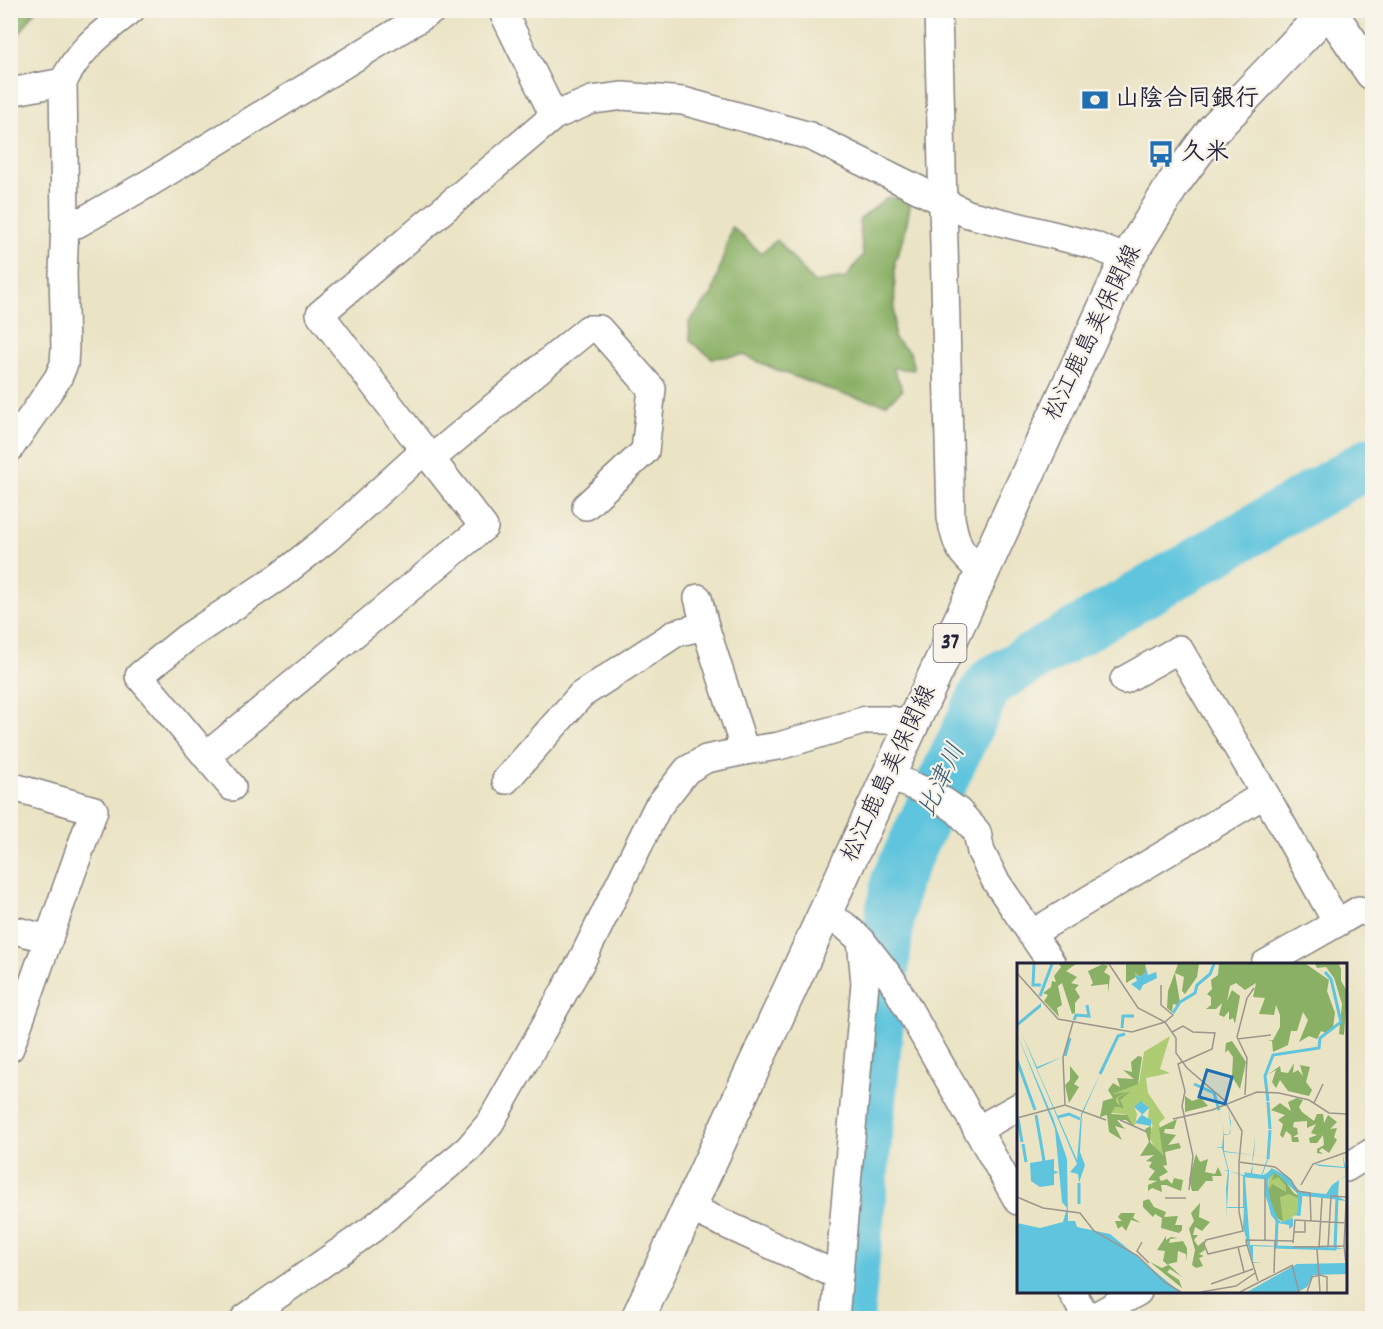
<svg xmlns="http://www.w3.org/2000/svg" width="1383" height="1329" font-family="Dekko,'Klee One',sans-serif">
<rect width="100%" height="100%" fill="#f7f3e8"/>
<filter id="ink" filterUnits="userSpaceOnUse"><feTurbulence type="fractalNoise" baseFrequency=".0167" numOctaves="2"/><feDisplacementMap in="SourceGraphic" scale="12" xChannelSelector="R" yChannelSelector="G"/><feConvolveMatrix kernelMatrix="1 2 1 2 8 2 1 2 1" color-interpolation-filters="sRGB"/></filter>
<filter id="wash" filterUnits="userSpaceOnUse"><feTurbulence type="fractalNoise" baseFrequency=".008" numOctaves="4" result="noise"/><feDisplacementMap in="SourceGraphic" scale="24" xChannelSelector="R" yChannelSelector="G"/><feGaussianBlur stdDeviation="1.35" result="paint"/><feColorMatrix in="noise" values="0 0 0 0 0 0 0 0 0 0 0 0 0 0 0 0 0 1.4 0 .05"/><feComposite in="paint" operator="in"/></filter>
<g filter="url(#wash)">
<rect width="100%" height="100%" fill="#eae3c4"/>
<!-- forest -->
<g fill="#8ab065" stroke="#566950" stroke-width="1.5">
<polygon points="11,10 35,11 11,46 10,11"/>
<polygon points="888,197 911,201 904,237 895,261 894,339 910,352 914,370 893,368 903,390 886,404 842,394 782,372 743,355 712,358 690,341 689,322 712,294 732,227 761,253 777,240 814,283 846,278 863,255 859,220"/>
</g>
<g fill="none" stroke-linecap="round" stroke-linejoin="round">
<!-- river -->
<polyline stroke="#5fc4dd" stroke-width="50" points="849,1318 890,914 896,880 985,691 992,681 1372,461"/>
</g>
</g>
<g filter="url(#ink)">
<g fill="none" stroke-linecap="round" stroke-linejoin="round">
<defs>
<g id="minor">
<polyline points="502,10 554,116"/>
<path d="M 938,10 L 951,518 C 957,549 959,551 982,572"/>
<path d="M 10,92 L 63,82 C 81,47 101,34 131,10"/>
<polyline points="65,223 77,224 151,182 433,10"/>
<polyline points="10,448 58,378 64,364 65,348 63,274 65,223 63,82"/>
<polyline points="431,459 320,314 554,116 592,100 623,96 683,101 810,136 968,214 1093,245 1127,259"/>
<polyline points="698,598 705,626 745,751"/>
<polyline points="207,755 484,527 431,459 588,329 599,329 652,389 645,451 586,506"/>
<polyline points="889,776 925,791 945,802 958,811 977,832 981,852 995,880 1052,964"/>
<polyline points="506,780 581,695 676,633 705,626"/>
<polyline points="10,786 94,810 10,1048"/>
<polyline points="232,787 139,676 186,638 280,576 328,538 424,451"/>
<polyline points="1265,794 1337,923 1359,910 1372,914"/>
<polyline points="825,915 844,925 861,940 892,980 1018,1201"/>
<polyline points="10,929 49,939"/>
<polyline points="1031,934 1265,794 1179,649 1124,680"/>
<polyline points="1265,964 1337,923"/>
<polyline points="977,1130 1018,1107"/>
<polyline points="1346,1168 1372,1152"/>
<polyline points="690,1208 839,1276"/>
<polyline points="1072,1292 1087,1318"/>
<polyline points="245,1318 372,1229 469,1148 490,1123 581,962 657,808 687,770 706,759 745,751 779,746 866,720 891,720 913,725"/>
<polyline points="835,1318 865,983 861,940"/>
<polyline points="1092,1318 1138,1292"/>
</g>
<polyline id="tertiary" points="1329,10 1372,73"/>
<polyline id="primary" points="638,1318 1127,259 1174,183 1214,129 1328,10"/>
</defs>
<!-- minor casing -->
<use href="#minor" stroke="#868280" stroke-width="30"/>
<!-- tertiary casing -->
<use href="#tertiary" stroke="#868280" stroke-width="36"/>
<!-- primary casing -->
<use href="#primary" stroke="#868280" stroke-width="36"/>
<!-- minor -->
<use href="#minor" stroke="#fff" stroke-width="27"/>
<!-- tertiary -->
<use href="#tertiary" stroke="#fff" stroke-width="33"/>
<!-- primary -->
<use href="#primary" stroke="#fff" stroke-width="33"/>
</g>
</g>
<!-- icons -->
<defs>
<symbol id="bank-bare" viewBox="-9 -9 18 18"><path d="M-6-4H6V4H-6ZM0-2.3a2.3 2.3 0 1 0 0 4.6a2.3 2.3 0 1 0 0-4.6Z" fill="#1f6fb2" stroke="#f7f3e8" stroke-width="2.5" paint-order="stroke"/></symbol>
<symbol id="bus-bare" viewBox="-9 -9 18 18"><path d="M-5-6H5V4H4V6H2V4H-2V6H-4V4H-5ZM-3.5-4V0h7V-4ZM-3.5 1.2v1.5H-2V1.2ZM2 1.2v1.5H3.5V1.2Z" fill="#1f6fb2" stroke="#f7f3e8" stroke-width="2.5" paint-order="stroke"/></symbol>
</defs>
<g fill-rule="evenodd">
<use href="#bank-bare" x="1076" y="81" width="38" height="38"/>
<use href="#bus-bare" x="1142" y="135" width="38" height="38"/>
</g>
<g text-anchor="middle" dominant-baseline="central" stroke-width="4.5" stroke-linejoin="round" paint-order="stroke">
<!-- shield labels -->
<rect fill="#f7f3e8" stroke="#62616f" stroke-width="1.5" x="933.5" y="624" width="33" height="38" rx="4.5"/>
<g font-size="22" font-weight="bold" fill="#22223b">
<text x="950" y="643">37</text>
</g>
<!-- poi labels -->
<g font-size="24" font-weight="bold" fill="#22223b" stroke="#f7f3e8" text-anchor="start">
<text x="1115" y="100">山陰合同銀行</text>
<text x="1181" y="154">久米</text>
</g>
<!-- street labels -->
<g font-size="24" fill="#22223b" stroke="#f7f3e8">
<text transform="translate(1094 333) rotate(-64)">松江鹿島美保関線</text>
<text transform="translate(890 774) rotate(-65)">松江鹿島美保関線</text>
</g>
<!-- water labels -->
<g font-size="26" font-style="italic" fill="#375b74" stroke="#f7f3e8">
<text transform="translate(943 781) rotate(-65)">比津川</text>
</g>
</g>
<!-- overview -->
<g transform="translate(1017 963)">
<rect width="330" height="330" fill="#eae3c4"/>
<path d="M 153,73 L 143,106 L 153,110 L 129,115 L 131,130 L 148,155 L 142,160 L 147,189 L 143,193 L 130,171 L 136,163 L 131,155 L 132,146 L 126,139 L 117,144 L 120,151 L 118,162 L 113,162 L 108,151 L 94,150 L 98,144 L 104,145 L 97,138 L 99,128 L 122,120 L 127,89 ZM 258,210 L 283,236 L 281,250 L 269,259 L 258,254 L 251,231 L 252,212 Z" fill="#aecc73"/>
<path d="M 42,1 L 59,1 L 49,8 L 60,14 L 54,20 L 62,22 L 58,26 L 63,34 L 58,40 L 58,50 L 55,51 L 45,20 L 41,23 L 45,42 L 40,45 L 42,54 L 27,38 L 31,32 L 26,30 L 34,24 L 35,18 L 39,19 L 37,13 L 44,4 ZM 86,1 L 91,3 L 87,9 L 93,13 L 91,31 L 91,21 L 73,23 L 76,20 L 71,8 ZM 109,1 L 128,1 L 128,10 L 123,14 L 118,10 L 119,14 L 109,20 ZM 161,1 L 182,1 L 180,14 L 168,31 L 165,28 L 167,14 L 158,10 L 163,39 L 161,42 L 156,41 L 155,49 L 150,45 L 151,28 ZM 202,1 L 289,1 L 312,17 L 310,28 L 318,50 L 316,65 L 309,70 L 304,68 L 300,76 L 292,73 L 282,79 L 291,57 L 286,49 L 280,68 L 274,68 L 271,82 L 256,89 L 255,78 L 250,78 L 256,77 L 263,64 L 263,52 L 259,42 L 257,52 L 242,51 L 248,35 L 236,34 L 239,20 L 228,27 L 219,20 L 213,23 L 210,38 L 215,27 L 223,33 L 218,61 L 216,55 L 212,57 L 212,48 L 207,54 L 202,52 L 205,40 L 199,46 L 189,46 L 194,42 L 194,34 L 190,31 L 195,26 L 194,17 L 201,12 ZM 298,1 L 322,1 L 324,6 L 324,18 L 330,28 L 327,72 L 322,71 L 325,41 L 317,15 L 309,4 L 300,5 ZM 215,78 L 229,99 L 223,126 L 215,114 L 216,94 L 211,87 L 208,90 L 209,80 ZM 121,93 L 125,94 L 121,121 L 96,131 L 110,129 L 99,135 L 99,139 L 103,143 L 101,135 L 111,129 L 113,129 L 103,137 L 107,145 L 98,144 L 94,151 L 110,152 L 117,164 L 109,157 L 100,157 L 108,166 L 98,163 L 105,177 L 92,169 L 90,152 L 83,154 L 86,138 L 96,135 L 91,127 L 96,120 L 103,124 L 100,115 L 117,116 L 106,107 L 115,109 L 114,99 ZM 277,100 L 276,110 L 281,107 L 286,113 L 283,102 L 293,104 L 289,119 L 295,127 L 292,133 L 271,128 L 263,117 L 259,125 L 255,119 L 259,107 L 250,112 L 263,103 L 264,109 L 271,110 ZM 53,103 L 62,114 L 57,121 L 62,124 L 52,140 L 48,122 L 53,117 ZM 168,133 L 175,138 L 184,135 L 191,143 L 168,149 ZM 280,135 L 286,137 L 282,144 L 285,149 L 297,158 L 300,151 L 306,151 L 307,160 L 311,152 L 320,159 L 313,166 L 320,165 L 317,174 L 320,177 L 312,190 L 305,185 L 302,188 L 306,191 L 300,190 L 300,186 L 307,182 L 306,172 L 300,180 L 293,180 L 292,175 L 300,172 L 294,170 L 299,161 L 290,165 L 290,158 L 277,159 L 276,164 L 280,165 L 281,171 L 276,174 L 281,174 L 282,179 L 275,179 L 274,172 L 269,168 L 266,175 L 263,172 L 266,161 L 261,157 L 268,152 L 254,147 L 263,140 L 274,148 L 271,139 ZM 160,156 L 157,166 L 148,166 L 147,170 L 159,172 L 151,182 L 162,180 L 164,185 L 148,189 L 150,202 L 146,203 L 151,209 L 142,214 L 144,218 L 150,216 L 155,221 L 157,215 L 166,217 L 164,228 L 149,222 L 144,222 L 145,229 L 135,225 L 131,228 L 131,222 L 140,218 L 131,217 L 138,208 L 132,204 L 135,199 L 129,198 L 137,192 L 123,193 L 132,179 L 128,166 L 134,163 L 133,179 L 146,192 L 142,165 ZM 179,191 L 183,199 L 191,196 L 188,209 L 198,211 L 201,204 L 205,213 L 195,213 L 196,218 L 189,218 L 181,228 L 175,228 L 172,216 ZM 254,210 L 258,210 L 266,214 L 277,231 L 282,232 L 281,235 L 272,231 L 263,234 L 266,259 L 256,252 L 251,231 L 250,217 L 252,226 L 255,221 L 269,229 L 269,223 L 261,214 L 255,217 L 257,211 L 252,214 ZM 132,236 L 137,244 L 149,249 L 147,254 L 161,253 L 158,262 L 165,262 L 165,267 L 162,270 L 144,265 L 145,255 L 138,251 L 136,254 L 126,244 L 126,238 ZM 183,240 L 182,254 L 193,259 L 185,268 L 178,264 L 176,272 L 181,272 L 177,277 L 181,283 L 187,278 L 188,287 L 182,291 L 187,293 L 182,295 L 186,303 L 179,305 L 175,302 L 178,287 L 172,266 L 177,258 L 174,250 ZM 104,250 L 118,250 L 116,255 L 124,260 L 114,257 L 109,268 L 105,263 L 101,266 L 98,258 L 105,258 L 101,254 ZM 149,273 L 149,277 L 154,274 L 161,275 L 153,276 L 152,280 L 166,278 L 170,285 L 170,298 L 169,291 L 161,288 L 160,299 L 151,301 L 165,314 L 153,306 L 150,309 L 162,317 L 165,325 L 133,299 L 145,305 L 151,302 L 146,298 L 148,288 L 140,287 Z" fill="#8ab065"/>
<path d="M 128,1 L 131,12 L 139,9 L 140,15 L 126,22 L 123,28 L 114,21 L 120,18 L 118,11 L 123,14 L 128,10 ZM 24,40 L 24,44 L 1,63 L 20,104 L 45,94 L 20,106 L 60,197 L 64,151 L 84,109 L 65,152 L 63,189 L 68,202 L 62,220 L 61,211 L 53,209 L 60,201 L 0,60 ZM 0,71 L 36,155 L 50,196 L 51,258 L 58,258 L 60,264 L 93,271 L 163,329 L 0,329 L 0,260 L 23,265 L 46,259 L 50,245 L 45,239 L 38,166 ZM 124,138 L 132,145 L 125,152 L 134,157 L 134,163 L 118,160 L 125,151 L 117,144 ZM 201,142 L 207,167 L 207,171 L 212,171 L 214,165 L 211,146 L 214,159 L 214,164 L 213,171 L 207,172 L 207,188 L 236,192 L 238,174 L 237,192 L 252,194 L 245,213 L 256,206 L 273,217 L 279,228 L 309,231 L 315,222 L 329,212 L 328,205 L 302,203 L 297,201 L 327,204 L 326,193 L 326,192 L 330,212 L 322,217 L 321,234 L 330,238 L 320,237 L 318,284 L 327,286 L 236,283 L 236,299 L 244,300 L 249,312 L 244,300 L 236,300 L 226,264 L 227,245 L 210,245 L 210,256 L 209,225 L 211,208 L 207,207 L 211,207 L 208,196 L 204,197 L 208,196 L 205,185 L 198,184 L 205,184 L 207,166 L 202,147 L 193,149 L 201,147 ZM 207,189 L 236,192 L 235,200 L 237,192 L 251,194 L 244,213 L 235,212 L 236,201 L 233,212 L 226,212 L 212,208 ZM 212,208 L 226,213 L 226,244 L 210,244 ZM 258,209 L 282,232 L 281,250 L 277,252 L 283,253 L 285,233 L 319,235 L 317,285 L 233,282 L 228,214 L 249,215 L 249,231 L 254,252 L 259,258 L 259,277 L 261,260 L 272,262 L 272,266 L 276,263 L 276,255 L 264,259 L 256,252 L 250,217 ZM 37,196 L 37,208 L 42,209 L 37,211 L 37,222 L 23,224 L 14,218 L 13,200 ZM 330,300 L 330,311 L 296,312 L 290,324 L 281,329 L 230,329 L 280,301 Z" fill="#5fc4dd" fill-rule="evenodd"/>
<path fill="none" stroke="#5fc4dd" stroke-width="3" d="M 17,1 L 16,22 L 24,22M 23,33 L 35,1M 156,50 L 163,39 L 178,30 L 180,22 L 193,11 L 197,1M 57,57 L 59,52 L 72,53 L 70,42M 105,65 L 106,53 L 117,53M 48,93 L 53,75M 0,97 L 18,147M 83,111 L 101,73 L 108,71M 177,121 L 197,130 L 202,147M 251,138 L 248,113 L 256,92 L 302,85 L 303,75 L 324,59 L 314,16 L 308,9M 251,139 L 253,166M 19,152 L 27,198M 41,154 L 52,151 L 63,156M 1,156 L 5,179M 6,181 L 9,199M 251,196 L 253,167M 255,207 L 270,215 L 283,231 L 282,252 L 284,231 L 320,235 L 318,286 L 259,284 L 260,257 L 249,231 L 250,215 L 229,213 L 229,211 L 249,214 ZM 62,241 L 62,220"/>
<path fill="none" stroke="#9a968d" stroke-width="1.5" d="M 92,1 L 121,45 L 148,59 L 159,75 L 159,90 L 170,105 L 207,137 L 225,168 L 222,199 L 258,204 L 274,217 L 280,228 L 293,230 L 294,258M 0,10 L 41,56 L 115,69 L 148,59M 144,22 L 144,42 L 156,52 L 148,59M 155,69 L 166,63 L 176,69 L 198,70 L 195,86 L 166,99M 220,76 L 254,72M 165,99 L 161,101 L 168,128 L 165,143 L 176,193 L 172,227M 228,132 L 230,95 L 220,74 L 230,35 L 237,25M 297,140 L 306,121M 48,142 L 46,94 L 56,59M 0,155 L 48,142 L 89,157M 156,156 L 195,147 L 240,129 L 262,130 L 292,137 L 312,150 L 330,151M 103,157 L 130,169M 248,215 L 248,277M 284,222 L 296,201 L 330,189M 0,234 L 26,245 L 63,250 L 77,268 L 121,293 L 147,319 L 164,329M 148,235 L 169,235M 277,269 L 288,269 L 288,258M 125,279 L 120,288 L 132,300M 276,280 L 278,257 L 330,260M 230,282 L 241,318M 327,283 L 330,310M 221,284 L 191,291 L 187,281 L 189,277 L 226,268 L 222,249 L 222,199M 276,284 L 327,283 L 330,219M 311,284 L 314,233 L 330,234M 302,285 L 305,235M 300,286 L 303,329M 275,302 L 282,329M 227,309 L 221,284 L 230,282 L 229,277 L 276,278M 257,310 L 258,278M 194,321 L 236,306M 184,329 L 219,323 L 238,310M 223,329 L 276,302M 290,329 L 295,314 L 303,312 L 310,314 L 310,329"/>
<path fill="#1f6fb2" fill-opacity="0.15" stroke="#1f6fb2" stroke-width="3" d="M 190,107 L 215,114 L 208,141 L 182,134 Z"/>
<rect width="330" height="330" fill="none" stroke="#22223b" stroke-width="3"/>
</g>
<!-- margin -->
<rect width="1383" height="1329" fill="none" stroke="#f7f3e8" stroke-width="36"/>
</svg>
